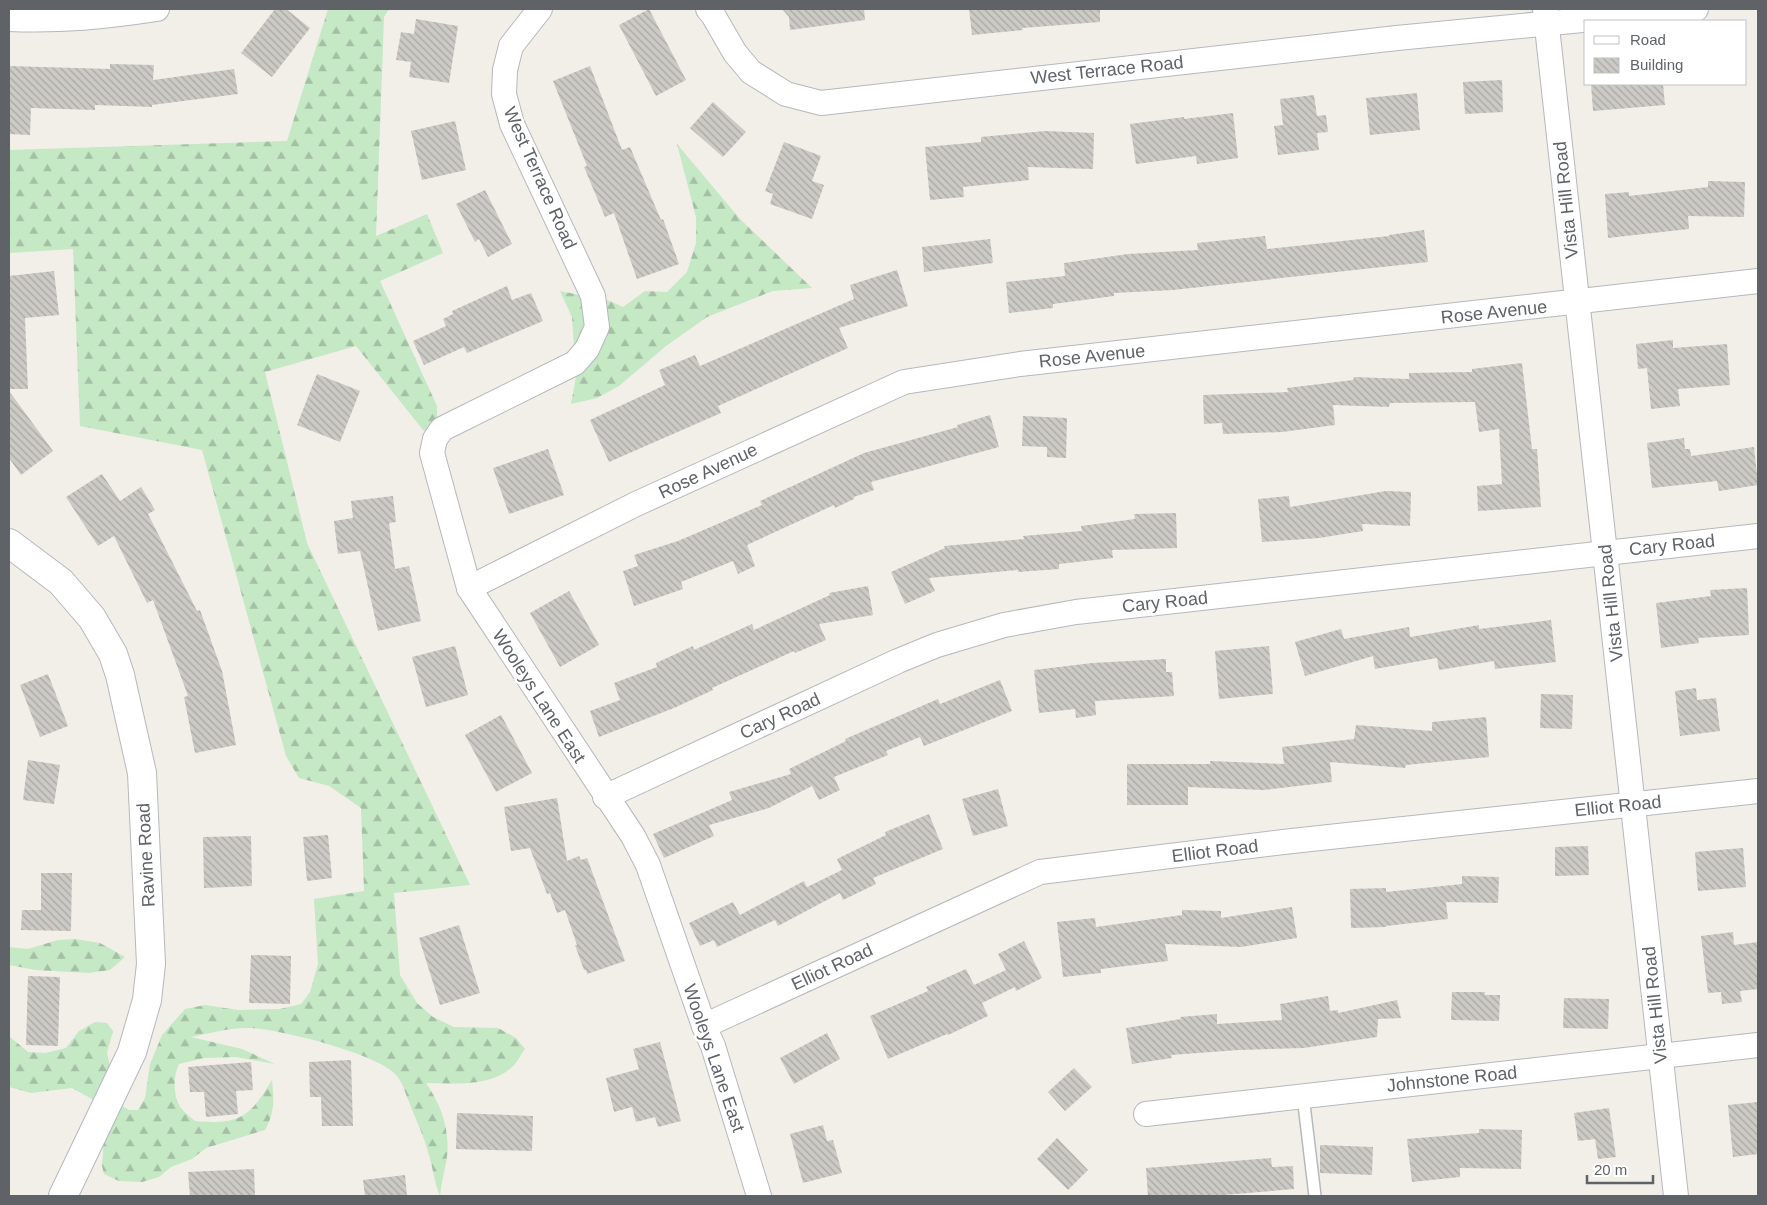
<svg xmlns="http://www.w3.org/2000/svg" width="1767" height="1205" viewBox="0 0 1767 1205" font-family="Helvetica,sans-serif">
<defs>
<pattern id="forest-firs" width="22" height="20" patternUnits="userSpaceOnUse" patternTransform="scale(1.25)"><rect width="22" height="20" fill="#c5e8c5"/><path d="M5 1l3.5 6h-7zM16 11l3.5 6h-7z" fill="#a3c0a4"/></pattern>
<pattern id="building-back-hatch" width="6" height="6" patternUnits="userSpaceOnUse" patternTransform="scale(1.25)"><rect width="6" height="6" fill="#cccac5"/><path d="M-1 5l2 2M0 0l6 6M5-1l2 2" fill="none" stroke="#a9a8a4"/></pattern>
</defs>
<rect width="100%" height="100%" fill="#f1efe8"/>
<g fill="url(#forest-firs)">
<path d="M328,9H389L384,17L376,236L427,214L443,253L380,281L437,406V423L428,431L423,430L356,346L265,372L307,543L470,885L394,893L400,975L417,1003L433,1017L454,1027L498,1028L516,1038L525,1049C521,1054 518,1061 514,1065C492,1088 454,1083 426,1083C441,1105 450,1129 447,1157C445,1170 441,1183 440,1196C434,1182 433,1167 428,1152C424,1135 415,1119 409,1102C405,1093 403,1082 396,1075C379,1054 276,1028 248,1028C229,1028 210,1033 191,1037L242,1049L275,1064L236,1057L204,1058L179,1064C173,1076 173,1095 180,1107C184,1112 190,1117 195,1121C239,1125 250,1117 272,1080C274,1100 275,1112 265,1130L206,1148L192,1159L171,1167L159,1177L142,1182L119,1181L104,1174L102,1166L104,1136L92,1099L72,1088L31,1093L9,1087V1036L28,1052L45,1053L66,1048L79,1031L95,1022L107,1023L113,1031L107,1053L119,1104L129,1110H138L145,1098L150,1064L162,1035L185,1009L205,1005L238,1010L280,1009L301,1004L310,992L318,964L314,899L364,891L361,808L329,786L299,778L286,756L202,450L80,426L73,249L9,253V150L287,141Z"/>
<path d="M677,144L740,219L812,288L773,291L707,317L666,346L619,386L597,398L571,404L576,377L572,317L560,291L610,301L623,307L645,291L667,292L687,272L696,243V217Z"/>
<path d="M75,939L100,943L125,957L110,970L88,973L36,970L9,965V947L28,949L58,940Z"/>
</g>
<g fill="url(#building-back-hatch)">
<path d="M275,9H286L310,28L272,77L241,53Z"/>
<path d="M649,9L686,80L656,96L619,25Z"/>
<path d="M782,9H864L865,20L790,30L789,17Z"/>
<path d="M969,9H1100V22L1022,28L1023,30L972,35Z"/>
<path d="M416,19L458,26L449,83L409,77L411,62L396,60L401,32L414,34Z"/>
<path d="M110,64L154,65L153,80L234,69L238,94L152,105V107L95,105V110L31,108L30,135L9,134V66L110,69Z"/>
<path d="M590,66L622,150L630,147L661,220L663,219L679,264L637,279L614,213L605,217L584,167L587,166L553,81Z"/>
<path d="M1502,80L1503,112L1465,114L1463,82Z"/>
<path d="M1591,84H1663L1665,105L1593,111Z"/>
<path d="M1417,93L1420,130L1370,135L1366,98Z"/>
<path d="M1314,95L1317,116L1326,115L1328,132L1317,133L1319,150L1278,155L1274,126L1283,125L1280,99Z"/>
<path d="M713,102L746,132L723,157L690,128Z"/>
<path d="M1233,113L1238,158L1197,164L1196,156L1136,164L1130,124L1184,117V119Z"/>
<path d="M455,121L466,170L422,180L411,131Z"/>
<path d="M1045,131L1094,133L1093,169L1028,167L1029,180L963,187L964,197L930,200L925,147L981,142V137Z"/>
<path d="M784,142L821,156L812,181L824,185L812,219L770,204L773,194L765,191Z"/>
<path d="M1708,181L1745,182L1744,217L1688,216L1689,229L1608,238L1605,194L1629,192V196L1708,187Z"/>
<path d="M485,190L512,244L488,257L479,239L475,242L456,204Z"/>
<path d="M1424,230L1428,262L1173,290L1114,293V296L1053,304V308L1009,313L1006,282L1065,276L1064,263L1128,254L1198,250L1197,243L1265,236L1267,249L1389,236V235Z"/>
<path d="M990,239L993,263L924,272L922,247Z"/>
<path d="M897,270L908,306L839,328L848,348L718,406L721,413L609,462L590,420L665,385L659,370L695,355L700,366L854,299L850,285Z"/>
<path d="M54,271L59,315L25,318L28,389H9V276Z"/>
<path d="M507,286L512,300L531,293L543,321L467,353L464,347L424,365L413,341L446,326L443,319L453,314L452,311Z"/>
<path d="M1673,340V348L1727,344L1730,385L1678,389L1680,406L1651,409L1647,368L1638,369L1636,344Z"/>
<path d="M1522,363L1532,449H1537L1541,507L1478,511L1477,486L1502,484L1499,429L1479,432L1475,402L1390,403L1389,407L1333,405L1335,425L1282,432L1223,434L1222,423L1204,424L1203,395L1288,392L1287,388L1353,380L1354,377L1409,379V373L1472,372V369Z"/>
<path d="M317,374L360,391L340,442L297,425Z"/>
<path d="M9,391L53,451L21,475L9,458Z"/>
<path d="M990,415L999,447L871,482L874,490L854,497V499L835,508L834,505L747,545L755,566L738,574L733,561L681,582L683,589L634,606L623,571L638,566L634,555L678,541L762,505L760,501L864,453L958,427L957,425Z"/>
<path d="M1023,416L1067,418L1066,458L1047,457V447L1022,446Z"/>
<path d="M1684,438L1685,449H1690L1691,456L1754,447L1758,485L1719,491L1717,481L1652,488L1647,443Z"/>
<path d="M548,449L564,495L509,514L493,468Z"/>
<path d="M102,474L120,501L141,487L155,510L148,514L197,611L200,610L222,671L236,745L195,753L184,697L188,696L153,600L147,603L114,536L98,546L66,497Z"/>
<path d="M1386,491L1411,492L1410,526L1362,524L1363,531L1319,538L1262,542L1258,499L1289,496L1290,507Z"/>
<path d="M393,496L396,522L389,523L395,569L409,566L421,621L378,631L360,551L338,554L334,521L353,518L351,501Z"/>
<path d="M1176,513L1177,548L1112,550L1113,558L1059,564V569L1018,572V570L929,578L935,591L905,604L891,572L945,548L944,546L1024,539L1023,536L1082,531L1081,526L1135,519L1134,514Z"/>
<path d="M868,586L873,615L819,624L826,640L795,653L794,651L712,688L713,690L674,708L599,737L590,711L620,700L614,683L657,667L656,663L693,646L694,650L752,624L754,630L830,595L829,593Z"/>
<path d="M1747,588L1749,635L1698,638L1699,643L1661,648L1656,603L1711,596L1710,590Z"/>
<path d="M569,591L599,645L560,667L530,613Z"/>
<path d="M1551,620L1556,662L1495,669L1494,661L1439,670L1437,658L1375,669L1373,656L1305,676L1295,642L1341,629L1344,639L1409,627L1410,637L1479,625V629Z"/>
<path d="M455,646L468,695L426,707L412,657Z"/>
<path d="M1269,646L1273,694L1219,699L1215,651Z"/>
<path d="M1166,659V672H1172L1174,696L1095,701L1096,715L1076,718L1075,709L1039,713L1034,670L1092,663Z"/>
<path d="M48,674L68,726L40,737L20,685Z"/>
<path d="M1000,680L1012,711L924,746L920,737L886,751L888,755L834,777L840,790L819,800L812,786L769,808L709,825L714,836L664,858L653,834L732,800L729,792L791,774L789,769L846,741L845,739L938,699L940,704Z"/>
<path d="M1696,688L1697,700L1716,698L1720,731L1680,736L1675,691Z"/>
<path d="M1541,694L1573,695L1572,729L1540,728Z"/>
<path d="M501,715L532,773L496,792L465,735Z"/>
<path d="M1486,717L1489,757L1406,765L1405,768L1330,762L1332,782L1264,790L1188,787V805H1127V764H1210V761L1284,764L1282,747L1354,739L1356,725L1432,731V722Z"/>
<path d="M28,760L60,765L54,804L23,800Z"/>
<path d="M998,789L1008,826L973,836L962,799Z"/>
<path d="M557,798L567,861L579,856L581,860L587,858L625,961L587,974L586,970H584L575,945H577L565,910L557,913L550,893L547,894L530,848L511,851L504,807Z"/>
<path d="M929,814L943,849L873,878L876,884L843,900L840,893L778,926L775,920L717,947L714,940L700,946L689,923L733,902L740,915L804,881L807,887L842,870L837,859L886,835L885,832Z"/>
<path d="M328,835L332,878L307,881L303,837Z"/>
<path d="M251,836L252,886L204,888L203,837Z"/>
<path d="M1588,846L1589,875L1555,876V847Z"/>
<path d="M1743,848L1746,887L1698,891L1695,852Z"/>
<path d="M41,873H72L71,931L21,930L22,910H41Z"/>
<path d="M1462,876L1499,877L1498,903L1446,902L1448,919L1386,926V927L1351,928L1350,889L1386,888V892L1462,884Z"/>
<path d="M1292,907L1297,938L1241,947L1165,944L1168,961L1101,969V973L1063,977L1057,922L1095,918L1096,927L1182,915V910L1221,911V918Z"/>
<path d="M459,925L480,993L440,1005L419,938Z"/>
<path d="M1733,932L1734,945L1758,942V989L1740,991L1742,1002L1722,1004L1721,992L1708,993L1701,936Z"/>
<path d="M1024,941L1042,978L1016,991L1015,987L982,1003L988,1016L948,1035L947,1034L888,1059L870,1016L928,991L926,987L966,969L974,985L1006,970L998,954Z"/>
<path d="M251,955L291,956L290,1004L249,1003Z"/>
<path d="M28,976L60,977L58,1046L26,1045Z"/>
<path d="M1452,992H1485V995H1500L1499,1021L1451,1020Z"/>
<path d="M1328,996L1330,1011L1338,1010V1013L1397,1000L1401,1018L1378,1019L1377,1037L1304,1048L1239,1050L1171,1055L1172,1058L1132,1064L1126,1028L1181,1019L1180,1017L1217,1014V1024L1282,1020L1280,1004Z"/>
<path d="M1564,998L1609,999L1608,1029L1563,1028Z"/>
<path d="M827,1033L840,1059L794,1084L780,1058Z"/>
<path d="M660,1042L681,1121L658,1127L655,1117L636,1122L632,1107L614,1112L606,1078L639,1069L633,1049Z"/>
<path d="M351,1060L353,1126H322L321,1097H310L309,1062Z"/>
<path d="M251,1062L253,1090L236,1091L238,1114L206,1117L204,1092H190L188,1067Z"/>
<path d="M1074,1068L1092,1087L1065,1111L1048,1092Z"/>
<path d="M1758,1102V1154L1733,1157L1728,1105Z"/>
<path d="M1609,1108L1616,1157L1598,1159L1595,1139L1578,1141L1574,1113Z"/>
<path d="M457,1113L533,1116L532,1151L456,1149Z"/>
<path d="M823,1125L827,1141L833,1140L842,1173L803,1183L790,1134Z"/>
<path d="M1479,1129L1522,1130L1521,1169L1460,1168V1177L1412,1182L1407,1139L1479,1133Z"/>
<path d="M1057,1138L1088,1170L1068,1190L1037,1159Z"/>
<path d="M1320,1145L1373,1147L1372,1175L1320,1173Z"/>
<path d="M1271,1158L1272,1167L1293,1166L1294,1189L1212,1196H1148L1146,1168Z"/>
<path d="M254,1169L255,1196H190L188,1172Z"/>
<path d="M405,1175L407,1196H365L363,1180Z"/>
</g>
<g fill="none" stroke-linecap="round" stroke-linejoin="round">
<defs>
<path id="service" d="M1303,1096L1315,1196"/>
<g id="minor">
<path d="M540,9L511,46L505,70L504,94L512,124L593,296L597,327L587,349L575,363L442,429L435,439L432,453L469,588L633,836L648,865L704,1026L713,1046L759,1196"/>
<path d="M708,9L713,15L735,53L751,72L786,94L821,103L1397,38L1696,9"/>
<path d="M1545,9L1676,1196"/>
<path d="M9,19C62,21 104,17 157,9"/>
<path d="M469,588L636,504L904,382L1020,364L1758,281"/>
<path d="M605,797L898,661L937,645L1004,625L1076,612L1758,536"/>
<path d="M704,1026L1040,872L1292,841L1758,791"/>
<path d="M1146,1114L1758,1045"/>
</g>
<path id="tertiary" d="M9,543L61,582L92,618L113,654L120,675L142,773L151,964L147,1000L132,1052L63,1196"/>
</defs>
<use href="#service" stroke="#b5b8bc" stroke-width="14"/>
<use href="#minor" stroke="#b5b8bc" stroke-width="26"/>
<use href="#tertiary" stroke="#b5b8bc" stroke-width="30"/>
<use href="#service" stroke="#fff" stroke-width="11"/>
<use href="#minor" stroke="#fff" stroke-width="24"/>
<use href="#tertiary" stroke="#fff" stroke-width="28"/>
</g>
<g text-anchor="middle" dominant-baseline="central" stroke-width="5" stroke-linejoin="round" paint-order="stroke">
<g font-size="18" fill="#5f6368" stroke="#fff">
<text transform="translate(1107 70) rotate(-6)">West Terrace Road</text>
<text transform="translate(540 178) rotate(66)">West Terrace Road</text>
<text transform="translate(1566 200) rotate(-96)">Vista Hill Road</text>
<text transform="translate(1494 312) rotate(-6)">Rose Avenue</text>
<text transform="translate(1092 356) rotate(-6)">Rose Avenue</text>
<text transform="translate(708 471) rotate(-25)">Rose Avenue</text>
<text transform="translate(1672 545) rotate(-6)">Cary Road</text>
<text transform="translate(1165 602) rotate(-6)">Cary Road</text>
<text transform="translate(1611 603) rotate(-96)">Vista Hill Road</text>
<text transform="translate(539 696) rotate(57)">Wooleys Lane East</text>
<text transform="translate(780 716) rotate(-25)">Cary Road</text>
<text transform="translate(1618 806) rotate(-6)">Elliot Road</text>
<text transform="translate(1215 851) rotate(-7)">Elliot Road</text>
<text transform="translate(146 855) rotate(-93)">Ravine Road</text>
<text transform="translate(832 967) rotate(-25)">Elliot Road</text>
<text transform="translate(1655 1005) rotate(-96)">Vista Hill Road</text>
<text transform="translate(714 1058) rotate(71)">Wooleys Lane East</text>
<text transform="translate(1452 1079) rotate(-6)">Johnstone Road</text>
</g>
</g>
<rect width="1767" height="1205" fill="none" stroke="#5f6368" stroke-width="20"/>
<rect x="1584" y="20" width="162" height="65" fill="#ffffff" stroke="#bfc1c3"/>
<rect x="1594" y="36" width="25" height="8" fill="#ffffff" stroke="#bfc1c3"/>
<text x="1630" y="45" font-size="15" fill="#5f6368">Road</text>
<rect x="1594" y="58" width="25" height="15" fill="url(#building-back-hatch)" stroke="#bfc1c3"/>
<text x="1630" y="70" font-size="15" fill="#5f6368">Building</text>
<path d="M1587 1175v8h66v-8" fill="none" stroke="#5f6368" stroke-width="2.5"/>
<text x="1594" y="1175" font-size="15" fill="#5f6368" stroke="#ffffff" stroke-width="4" paint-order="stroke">20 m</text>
</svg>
